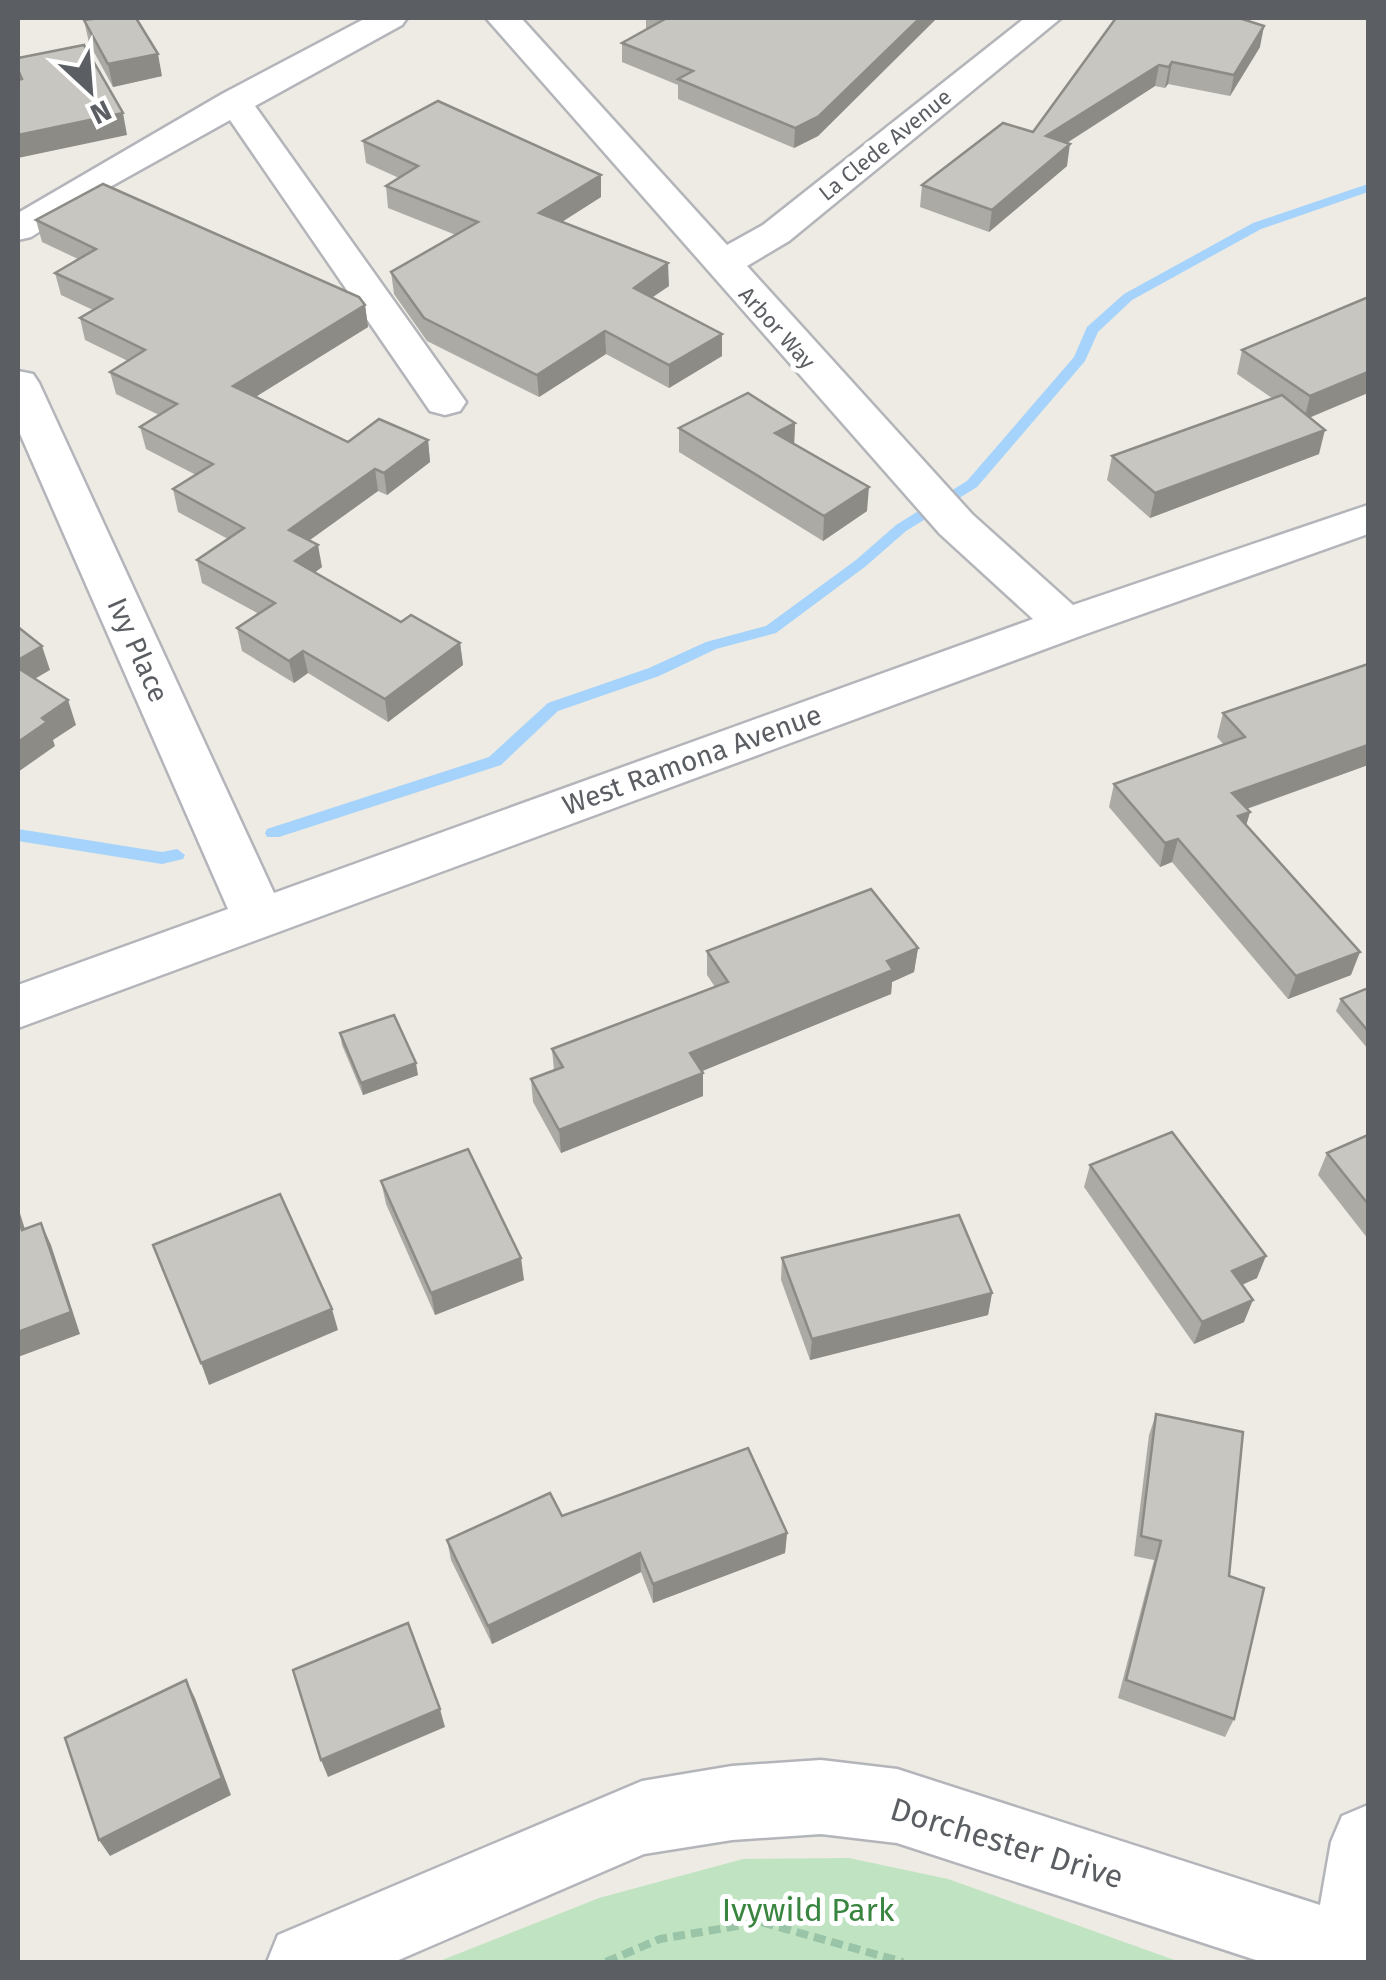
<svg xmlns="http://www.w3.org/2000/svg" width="1386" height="1980" viewBox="0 0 1386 1980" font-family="'Fira Sans',sans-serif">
<rect width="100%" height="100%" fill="#edebe3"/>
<path fill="#c0e4c2" d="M849,1858L948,1879L1180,1962H437L599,1898L743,1859Z"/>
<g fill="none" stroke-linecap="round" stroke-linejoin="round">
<g fill="#a5d3fb" fill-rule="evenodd">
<path d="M1368,184V192L1261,229L1132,300L1098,332L1085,361L977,487L906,531L866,566L776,633L716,649L659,676L558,711L501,765L279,837H267L265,833L267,829L489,757L548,703L649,668L706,642L766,626L856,560L896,525L967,481L1074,357L1087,327L1124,294L1253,223Z"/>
<path d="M18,829L162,852L177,849L185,855L183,859L162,864L18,841Z"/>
</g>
<defs>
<g id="minor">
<path d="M366,18H407L402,25L255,106L466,402L460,411L445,415L430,411L230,120L108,188L31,237L18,240V213L222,94Z"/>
<path d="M486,18H521L727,245L763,225L1025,18H1061L789,241L747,266L972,514L1073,605L1368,505V534L1083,635L18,1028V985L228,909L18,429V371L33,374L39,383L274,893L1033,619L940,534Z"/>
<path d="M821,1760L897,1769L1320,1905L1331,1842L1342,1816L1368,1805V1962H1262L897,1843L821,1834L732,1840L644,1854L394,1962H267L278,1935L642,1781L732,1766Z"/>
</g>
</defs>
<use href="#minor" stroke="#b3b5ba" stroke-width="5"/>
<path stroke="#9ac4a7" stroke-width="8" stroke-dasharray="12 6" stroke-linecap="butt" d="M606,1962L660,1939L761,1922L903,1962"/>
<use href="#minor" fill="#fff" fill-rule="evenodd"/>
</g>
<g fill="#acaaa5">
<path d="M646,18H937L818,136L794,148L678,99V85L622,62V43L646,29Z"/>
<path d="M1116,18L1260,47L1230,96L1168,84L1165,88L1155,86L1067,143V166L989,232L920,207L922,185L1033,132Z"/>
<path d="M84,20L162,76L113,87L89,43Z"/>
<path d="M363,141L601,175V197L562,222L669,286L652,297L722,356L669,388L606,354L539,397L427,341L394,294L391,272L456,235L388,208L386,186L399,178L366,163Z"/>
<path d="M36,220L365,305L368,327L256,396L348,442L428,440L430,462L387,495L378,491L310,540L322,567L314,573L401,622L460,643L463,665L388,722L308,673L294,683L242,651L237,628L259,614L202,583L197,560L228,539L178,512L173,489L196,475L146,449L140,427L159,415L116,394L110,372L128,361L85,340L80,318L93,310L61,295L55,273L78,259L42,242Z"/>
<path d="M1366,298L1310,418L1319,454L1150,518L1107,480L1112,456L1272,398L1237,374L1242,350Z"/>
<path d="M795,423L794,444L867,511L823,541L679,452V428Z"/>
<path d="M1368,664V765L1247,809L1250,812L1246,825L1351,975L1288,999L1172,862L1160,867L1109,807L1114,784L1224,745L1217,737L1223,713Z"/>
<path d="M918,948L914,972L892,982L891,994L702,1071L703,1096L561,1153L533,1102L531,1079L554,1070L552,1049L715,987L707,975V951Z"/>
<path d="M1368,988V1049L1336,1011L1341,999Z"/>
<path d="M340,1033L418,1075L363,1095L342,1045Z"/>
<path d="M1368,1135V1239L1318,1175L1327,1153Z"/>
<path d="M1090,1165L1257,1278L1242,1285L1244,1322L1194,1344L1084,1187Z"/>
<path d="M381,1181L524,1280L435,1315L386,1204Z"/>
<path d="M782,1258L992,1293L988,1315L810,1360L781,1280Z"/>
<path d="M1156,1414L1229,1576L1234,1719L1225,1737L1118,1698L1154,1560L1134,1556L1149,1435Z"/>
<path d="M562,1516L787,1533L785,1553L653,1603L641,1572L492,1644L451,1560L447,1540Z"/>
</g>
<g fill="#8c8b86">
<path d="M920,18H937L818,136L794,148L795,128Z"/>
<path d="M1264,26L1260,47L1230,96L1234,75Z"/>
<path d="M158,54L162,76L113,87L108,64Z"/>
<path d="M1172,62L1168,84L1165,88L1169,67Z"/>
<path d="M1159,65L1155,86L1043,158L1046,136Z"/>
<path d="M123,113L127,135L18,158V135Z"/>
<path d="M1070,144L1067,166L989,232L992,210Z"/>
<path d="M601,175V197L541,235L539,213Z"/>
<path d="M668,263L669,286L634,310V288Z"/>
<path d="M365,305L368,327L238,408L233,386Z"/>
<path d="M605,331L606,354L539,397L537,375Z"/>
<path d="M722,334V356L669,388V365Z"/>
<path d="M1368,372V393L1304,420L1310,396Z"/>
<path d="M795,423L794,447L775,433Z"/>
<path d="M1325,430L1319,454L1150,518L1155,493Z"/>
<path d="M428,440L430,462L387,495L384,473Z"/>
<path d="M375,469L378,491L293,552L289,530Z"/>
<path d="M869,487L867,511L823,541L824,516Z"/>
<path d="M318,545L322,567L299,584L295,561Z"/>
<path d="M460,643L463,665L388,722L385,699Z"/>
<path d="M42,646L50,670L19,688L18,683V660Z"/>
<path d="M303,651L308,673L294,683L289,661Z"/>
<path d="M68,700L76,725L53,740L55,746L18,772V742L42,718Z"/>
<path d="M1368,745V765L1226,816L1232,793Z"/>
<path d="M1250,812L1243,836L1238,816Z"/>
<path d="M1178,839L1172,862L1160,867L1165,843Z"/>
<path d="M918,948L914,972L892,982L891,994L690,1076V1053Z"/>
<path d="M1360,952L1351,975L1288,999L1296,976Z"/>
<path d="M416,1063L418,1075L363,1095L361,1083Z"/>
<path d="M703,1073V1096L561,1153L559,1130Z"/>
<path d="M18,1207L32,1252L22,1230L18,1217Z"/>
<path d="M41,1223L51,1245L80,1334L18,1357V1332Z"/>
<path d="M1266,1256L1257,1278L1223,1293L1232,1271Z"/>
<path d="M521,1258L524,1280L435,1315L431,1293Z"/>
<path d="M992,1293L988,1315L810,1360L812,1339Z"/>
<path d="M1253,1300L1244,1322L1194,1344L1202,1322Z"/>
<path d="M332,1309L338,1330L209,1385L201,1363Z"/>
<path d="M787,1533L785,1553L653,1603V1584Z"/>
<path d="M640,1553L641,1572L492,1644L488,1626Z"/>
<path d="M186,1680L195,1698L231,1795L110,1856L99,1840Z"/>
<path d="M440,1709L445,1727L328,1777L321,1760Z"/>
</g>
<g fill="#c8c6c0" stroke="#8c8b86" stroke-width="2.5">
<path d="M100,18H136L158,54L108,64L84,20Z"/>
<path d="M661,18H920L819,116L795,128L678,79L693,71L622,43L665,19Z"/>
<path d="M1116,18H1239L1264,26L1234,75L1172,62L1169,67L1159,65L1046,136L1070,144L992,210L922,185L1003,123L1033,132Z"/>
<path d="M84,45L123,113L18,135V80L22,79L18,70V58Z"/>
<path d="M438,101L601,175L539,213L668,263L634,288L722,334L669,365L605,331L537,375L424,318L391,272L478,222L386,186L418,166L363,141Z"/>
<path d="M103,184L359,297L365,305L233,386L348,442L379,419L428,440L384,473L375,469L289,530L318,545L295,561L401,622L411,615L460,643L385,699L303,651L289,661L237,628L275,603L197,560L244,528L173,489L213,464L140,427L177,404L110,372L145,350L80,318L112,299L55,273L96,249L36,220Z"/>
<path d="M1366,298L1368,300V372L1310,396L1242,350Z"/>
<path d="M748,393L795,423L775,433L869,487L824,516L679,428Z"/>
<path d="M1282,395L1325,430L1155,493L1112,456Z"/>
<path d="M18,627L42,646L18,660Z"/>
<path d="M1368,664V745L1232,793L1250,812L1238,816L1360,952L1296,976L1178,839L1165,843L1114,784L1245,737L1223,713Z"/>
<path d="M18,668L68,700L42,718L47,722L18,742Z"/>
<path d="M871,889L918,948L887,961L893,970L690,1053L703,1073L559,1130L531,1079L563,1067L552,1049L728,982L707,951Z"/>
<path d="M1368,988V1031L1341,999Z"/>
<path d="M394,1015L416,1063L361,1083L340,1033Z"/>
<path d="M1172,1132L1266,1256L1232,1271L1253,1300L1202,1322L1090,1165Z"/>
<path d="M1368,1135V1204L1327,1153Z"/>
<path d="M468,1149L521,1258L431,1293L381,1181Z"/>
<path d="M280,1194L332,1309L201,1363L153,1245Z"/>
<path d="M959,1215L992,1293L812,1339L782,1258Z"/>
<path d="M18,1217L22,1230L41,1223L71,1312L18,1332Z"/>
<path d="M1156,1414L1243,1432L1229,1576L1264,1588L1234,1719L1126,1680L1161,1541L1141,1536Z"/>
<path d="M748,1448L787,1533L653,1584L640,1553L488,1626L447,1540L550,1493L562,1516Z"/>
<path d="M408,1623L440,1709L321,1760L293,1670Z"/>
<path d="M186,1680L222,1778L99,1840L65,1738Z"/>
</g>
<g text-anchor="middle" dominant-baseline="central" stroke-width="10" stroke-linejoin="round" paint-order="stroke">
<g font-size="22" fill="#5b5e63" stroke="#fff">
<text transform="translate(885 145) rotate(-39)">La Clede Avenue</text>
<text transform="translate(777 328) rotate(48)">Arbor Way</text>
</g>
<g font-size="28" fill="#5b5e63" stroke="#fff">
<text transform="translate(138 650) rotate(66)">Ivy Place</text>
<text transform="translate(692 760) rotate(-20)">West Ramona Avenue</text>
</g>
<g font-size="32" fill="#5b5e63" stroke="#fff">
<text transform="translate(1007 1843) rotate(17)">Dorchester Drive</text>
</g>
<g font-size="32" fill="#39843f" stroke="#fff">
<text x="808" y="1910">Ivywild Park</text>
</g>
</g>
<rect width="1386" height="1980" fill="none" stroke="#5b5e63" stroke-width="40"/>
<g transform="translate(90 90) rotate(154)" stroke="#ffffff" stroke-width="8" paint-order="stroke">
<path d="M0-8L18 38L0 25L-18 38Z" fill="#5b5e63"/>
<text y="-15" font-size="28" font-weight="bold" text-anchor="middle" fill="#5b5e63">N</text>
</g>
</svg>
